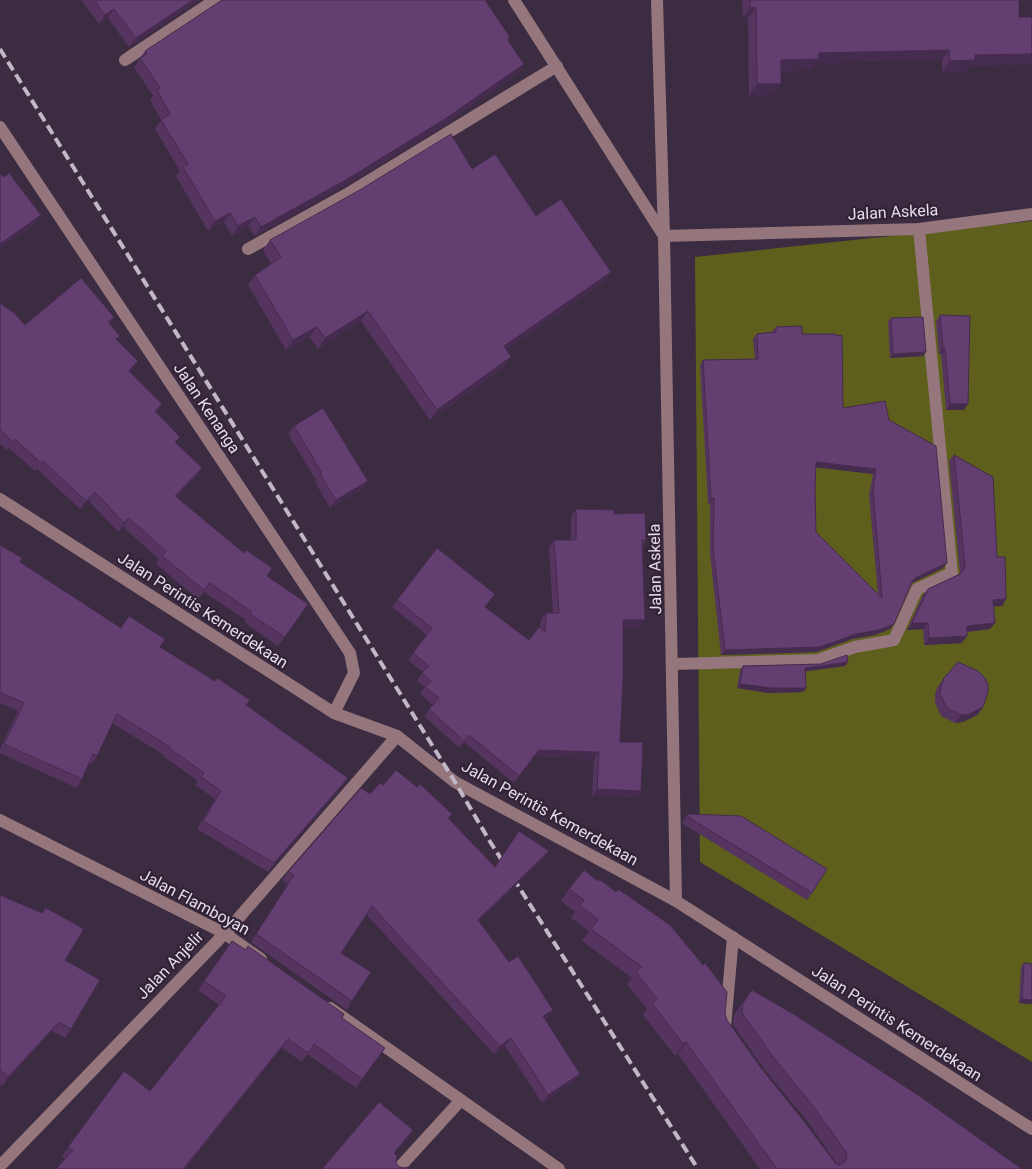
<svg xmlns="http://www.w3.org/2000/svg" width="1032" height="1169" viewBox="0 0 1032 1169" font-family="Roboto,sans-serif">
<rect width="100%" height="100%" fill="#3b2c41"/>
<path fill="#5e5f1c" d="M1032,221V1062L700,862L695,257Z"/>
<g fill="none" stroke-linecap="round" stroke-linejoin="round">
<g stroke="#96767d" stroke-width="12">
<path d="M514,0L664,236L676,901"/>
<path d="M657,0L664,236L919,229L1032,214"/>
<path d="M125,60L215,0"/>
<path d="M0,127L350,653L354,673L334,713"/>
<path d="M248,249L347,194L557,66"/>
<path d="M0,499L334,713L397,736L455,782L676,901L1032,1129"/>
<path d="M673,664L818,660L855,647L894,640L917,589L952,573L919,229"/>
<path d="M0,820L224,933L261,959"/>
<path d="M330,1008L559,1169"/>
<path d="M729,1033L725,1027L733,937"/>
<path d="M0,1166L229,929L397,736"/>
<path d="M398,1169L461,1100"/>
</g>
<path stroke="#c2b7c6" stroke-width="4" stroke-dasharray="10 5" stroke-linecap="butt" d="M0,49L455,782L489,840L698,1169"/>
</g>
<g fill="#553560" fill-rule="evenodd">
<path d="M81,0H200L129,47L108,18L99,24Z"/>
<path d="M742,0H1019V17H1032V64L971,66L968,71L942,72V60L816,63L811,70L781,71L774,95H749L748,18H743Z"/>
<path d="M510,37L508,40L524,64L518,73L439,129L343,187L255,236L248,226L232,236L224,222L208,231L176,176L180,171L155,129L161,120L150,100L153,96L134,67L145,51Z"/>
<path d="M472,169L611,272L604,282L506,350L504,368L430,420L361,321L318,349L310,337L286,350L248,285L255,275L271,264L263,250L270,240Z"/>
<path d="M0,303L25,325L114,317L109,324L132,370L130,372L162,404L156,412L176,443L202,468L196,477L177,497L267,576L308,604L278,646L244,622L246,620L204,592L198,599L156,564L159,559L123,527L118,532L88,500L80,509L37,469L35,471L9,448L7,450L0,444Z"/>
<path d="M940,315L964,410H946L941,354H939L936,321Z"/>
<path d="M891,318L923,356L890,358L888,322Z"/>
<path d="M776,327L802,334L843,408L889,420L943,568L914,582L912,583L890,629L875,635L852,639L816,652L721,655L710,554V503L708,504L700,365L703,360L755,359L753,339L757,334L772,332ZM816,467L873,474L869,495L878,594L816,532L815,490Z"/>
<path d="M294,426L368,481L362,489L330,508L315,482L316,480L288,434Z"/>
<path d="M954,455L997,557L1006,599L1002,606H994L990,629L967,632L962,643L924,645L923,629L907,630L923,595L928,589L960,574V573L949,461Z"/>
<path d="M576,509L614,514L646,540L642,545L640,628H623L620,742L641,791L636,798L592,796L594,759L534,757L514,783L464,742L459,748L424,716L433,705L420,694L425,687L417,681L423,672L408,660L427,635L392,607L397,600L485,607L529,640L540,628L541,620L546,613H553L549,547L554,540H571V517Z"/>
<path d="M0,545L20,562L121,628L160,647L246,705L348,778L342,786L268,872L197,829L215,799L195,785L198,781L163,756L164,755L112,723L97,756L92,764L89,763L82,779L77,788L0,753V749L18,711L0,703Z"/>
<path d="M848,662L845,666L805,671L806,688L803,692L768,693L737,688L740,670L743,666L821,664Z"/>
<path d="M944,678L983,707L977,715L963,722L955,723L941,716L935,702V694L938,686Z"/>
<path d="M383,785L452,814L449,819L495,867L543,859L479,921L509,962L553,1010L548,1018L545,1019L574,1082L542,1103L505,1046L494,1054L366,914L341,953L352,1001L347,1010L251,942L288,883L282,880L288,872L370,794Z"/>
<path d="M688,814L812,893L807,900L683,824V821Z"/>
<path d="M569,889L725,1014L727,1020L761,1068L836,1164L838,1165L808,1122L765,1070L733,1025L734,1015L752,990L1022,1169H760L678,1054L675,1056L643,1015L647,1009L627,984L632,978L582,941L589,931L571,918L575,912L561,901Z"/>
<path d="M0,895L42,913L46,908L65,960L71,1029L65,1038L52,1031L2,1086L0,1084Z"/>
<path d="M232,941L385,1048L356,1088L307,1054L302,1062L282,1048L185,1169L65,1159L62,1156L124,1071L150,1091L219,1005L198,990Z"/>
<path d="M1024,963L1032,1004L1019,1003L1021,967Z"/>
</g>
<g fill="#452b4e">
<path d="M193,0H200L129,47L136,38Z"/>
<path d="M756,7L748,18H743L750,8Z"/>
<path d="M114,9L108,18L99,24L105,15Z"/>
<path d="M949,50L942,60L816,63L811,70L774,71L781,60L819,53Z"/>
<path d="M1032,54V64L971,66L968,71L942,72L950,61L975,55Z"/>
<path d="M524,64L518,73L439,129L343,187L255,236L261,227Z"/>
<path d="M757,84H781L774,95H749Z"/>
<path d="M230,213L224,222L208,231L215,221Z"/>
<path d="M41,215L35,224L0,249V244Z"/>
<path d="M255,217L248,226L232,236L238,226Z"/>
<path d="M611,272L604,282L496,357L504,346Z"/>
<path d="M368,311L361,321L318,349L325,338Z"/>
<path d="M317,327L310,337L286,350L293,340Z"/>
<path d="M943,348H945L941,354H939Z"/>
<path d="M926,352L923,356L890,358L893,354Z"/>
<path d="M511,357L504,368L430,420L437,410Z"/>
<path d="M138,361L132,370L123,380L129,371Z"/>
<path d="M950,404H968L964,410H946Z"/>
<path d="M816,462L876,469L873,474L813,467Z"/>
<path d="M202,468L196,477L169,504L175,496Z"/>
<path d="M368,481L362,489L330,508L336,500Z"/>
<path d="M95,492L88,500L80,509L86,501Z"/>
<path d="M714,498L710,503L708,504L711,499Z"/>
<path d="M129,518L123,527L118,532L124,523Z"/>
<path d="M947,563L943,568L914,582L910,585L917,577Z"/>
<path d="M1006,599L1002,606L988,607L993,600Z"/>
<path d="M623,620H645L640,628H618Z"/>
<path d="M912,623H928L923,629L907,630Z"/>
<path d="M995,623L990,629L963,632L967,626Z"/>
<path d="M894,624L890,629L875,635L852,639L816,652L721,655L725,650L856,634Z"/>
<path d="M967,636L962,643L924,645L929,638Z"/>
<path d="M848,662L845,666L802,672L805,668Z"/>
<path d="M740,684L806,688L803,692L768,693L737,688Z"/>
<path d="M983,707L977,715L963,722L955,723L961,715Z"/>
<path d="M539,750L599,752L594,759L534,757L514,783Z"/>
<path d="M348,778L342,786L268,872L274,863Z"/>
<path d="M597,789L641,791L636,798L592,796Z"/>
<path d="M549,851L543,859L472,928L478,920Z"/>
<path d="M1022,999L1032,1000V1004L1019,1003Z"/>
<path d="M553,1010L548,1018L538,1025L543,1016Z"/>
<path d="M59,1022L52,1031L2,1086L8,1077Z"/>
<path d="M511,1038L505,1046L494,1054L500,1046Z"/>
<path d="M288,1039L282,1048L185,1169H184Z"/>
<path d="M686,1042L678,1054L675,1056L683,1044Z"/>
<path d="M580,1074L574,1082L542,1103L548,1095Z"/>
<path d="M413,1130L407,1139L388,1161L394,1153Z"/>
</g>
<g fill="#633e70" stroke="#452b4e" fill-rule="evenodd">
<path d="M94,0H193L136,38L114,9L105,15Z"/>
<path d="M222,0H485L510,37L507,39L524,64L445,119L349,178L261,227L255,217L238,226L230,213L215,221L183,167L188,164L161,120L170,114L157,90L160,88L140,58L147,54L145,51Z"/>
<path d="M750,0H1019V17H1032V54L975,55V60L950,61L949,50L819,53V59L781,60V84H757L756,7L750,8Z"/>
<path d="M451,134L472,169L495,154L536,216L561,199L611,272L504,346L511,357L437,410L368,311L325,338L317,327L293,340L255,275L281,257L270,240L358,191Z"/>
<path d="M9,173L41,215L0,244V174L4,177Z"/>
<path d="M81,278L114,317L108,322L120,336L116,339L138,361L129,371L162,404L155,411L180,437L175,442L202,468L175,496L244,553L246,550L272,568L267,576L308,604L285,637L250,614L252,612L210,583L204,590L162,556L166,551L129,518L124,523L95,492L86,501L43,461L41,463L15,439L13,442L0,430V303L14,313L25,325Z"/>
<path d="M940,315L970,316L968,404H950L945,348H943Z"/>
<path d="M923,317L926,352L893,354L891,318Z"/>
<path d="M802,326V334H836V336L842,335L843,408L885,401L889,420L936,446L947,563L917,577L913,580L894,624L879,630L856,634L820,647L725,650L713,549L714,498L711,499L703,360L758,359L757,334L776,332V327ZM816,462L876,469L873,490L882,598L816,532L815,490Z"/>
<path d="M323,408L368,481L336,500L320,474L322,473L294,426Z"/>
<path d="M954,455L993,477L997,557H1005L1006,599L993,600L995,623L967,626V636L929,638L928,623H912L928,589L960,574L963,571L965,566Z"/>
<path d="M576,509L614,510V514L645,513L646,540H642L645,620H623V680L620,742H643L641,791L597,789L599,752L539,750L519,776L469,735L464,741L429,709L439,698L425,687L431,681L422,673L429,666L413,653L432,628L397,600L437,548L495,594L485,607L529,640L539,627L545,632L546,613H559L554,540H576Z"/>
<path d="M0,545L22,558L20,562L121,628L129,616L165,639L160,647L215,681L217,678L250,700L246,705L348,778L274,863L203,821L221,791L201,777L204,773L169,748L170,747L117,714L97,756L93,754L82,779L4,744L24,703L0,692Z"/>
<path d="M847,655L848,662L805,668L806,688H771L740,684L743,666L821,664Z"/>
<path d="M958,662L978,671L984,677L988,684V692L983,707L969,714L961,715L947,708L940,694L941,686L944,678Z"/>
<path d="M396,770L417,787L420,784L452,814L448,818L495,867L519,831L549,851L478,920L509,962L518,956L553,1010L543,1016L580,1074L548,1095L511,1038L500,1046L372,906L341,953L371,972L352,1001L256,934L294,875L288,872L361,788L370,794L380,783L383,785Z"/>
<path d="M688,814L741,816L827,869L812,893L688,817Z"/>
<path d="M584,870L598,881L599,879L616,892L618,889L670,925L703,965L705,963L727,992L725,1014L727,1020L761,1068L803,1120L836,1164L840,1165L844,1163L847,1157L846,1152L816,1110L774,1058L742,1013L743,1003L752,990L795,1015L918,1095L1022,1169H777L686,1042L683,1044L652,1003L657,999L636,972L642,967L591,929L598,919L580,906L584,900L569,889Z"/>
<path d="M0,895L42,913L46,908L84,929L65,960L100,980L71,1029L59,1022L8,1077L0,1069Z"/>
<path d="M232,941L246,950L248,946L344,1014L342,1018L385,1048L362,1079L314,1044L308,1053L288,1039L184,1168L185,1169H56L73,1150L68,1147L124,1071L150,1091L226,996L204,981Z"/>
<path d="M1024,963L1032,964V1000L1022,999Z"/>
<path d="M379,1102L413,1130L394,1153L397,1156L396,1162L398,1166L403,1168L408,1167L410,1169H322Z"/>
</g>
<g text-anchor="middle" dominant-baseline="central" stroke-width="4.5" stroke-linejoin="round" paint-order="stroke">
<g font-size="16" fill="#e6dcea" stroke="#312237">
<text transform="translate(893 212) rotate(-3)">Jalan Askela</text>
<text transform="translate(207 408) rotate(56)">Jalan Kenanga</text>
<text transform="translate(655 569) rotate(-91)">Jalan Askela</text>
<text transform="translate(203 610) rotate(33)">Jalan Perintis Kemerdekaan</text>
<text transform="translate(550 813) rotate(29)">Jalan Perintis Kemerdekaan</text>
<text transform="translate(195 902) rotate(28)">Jalan Flamboyan</text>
<text transform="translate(170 965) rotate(-46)">Jalan Anjelir</text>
<text transform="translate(897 1023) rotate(33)">Jalan Perintis Kemerdekaan</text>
</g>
</g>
</svg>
